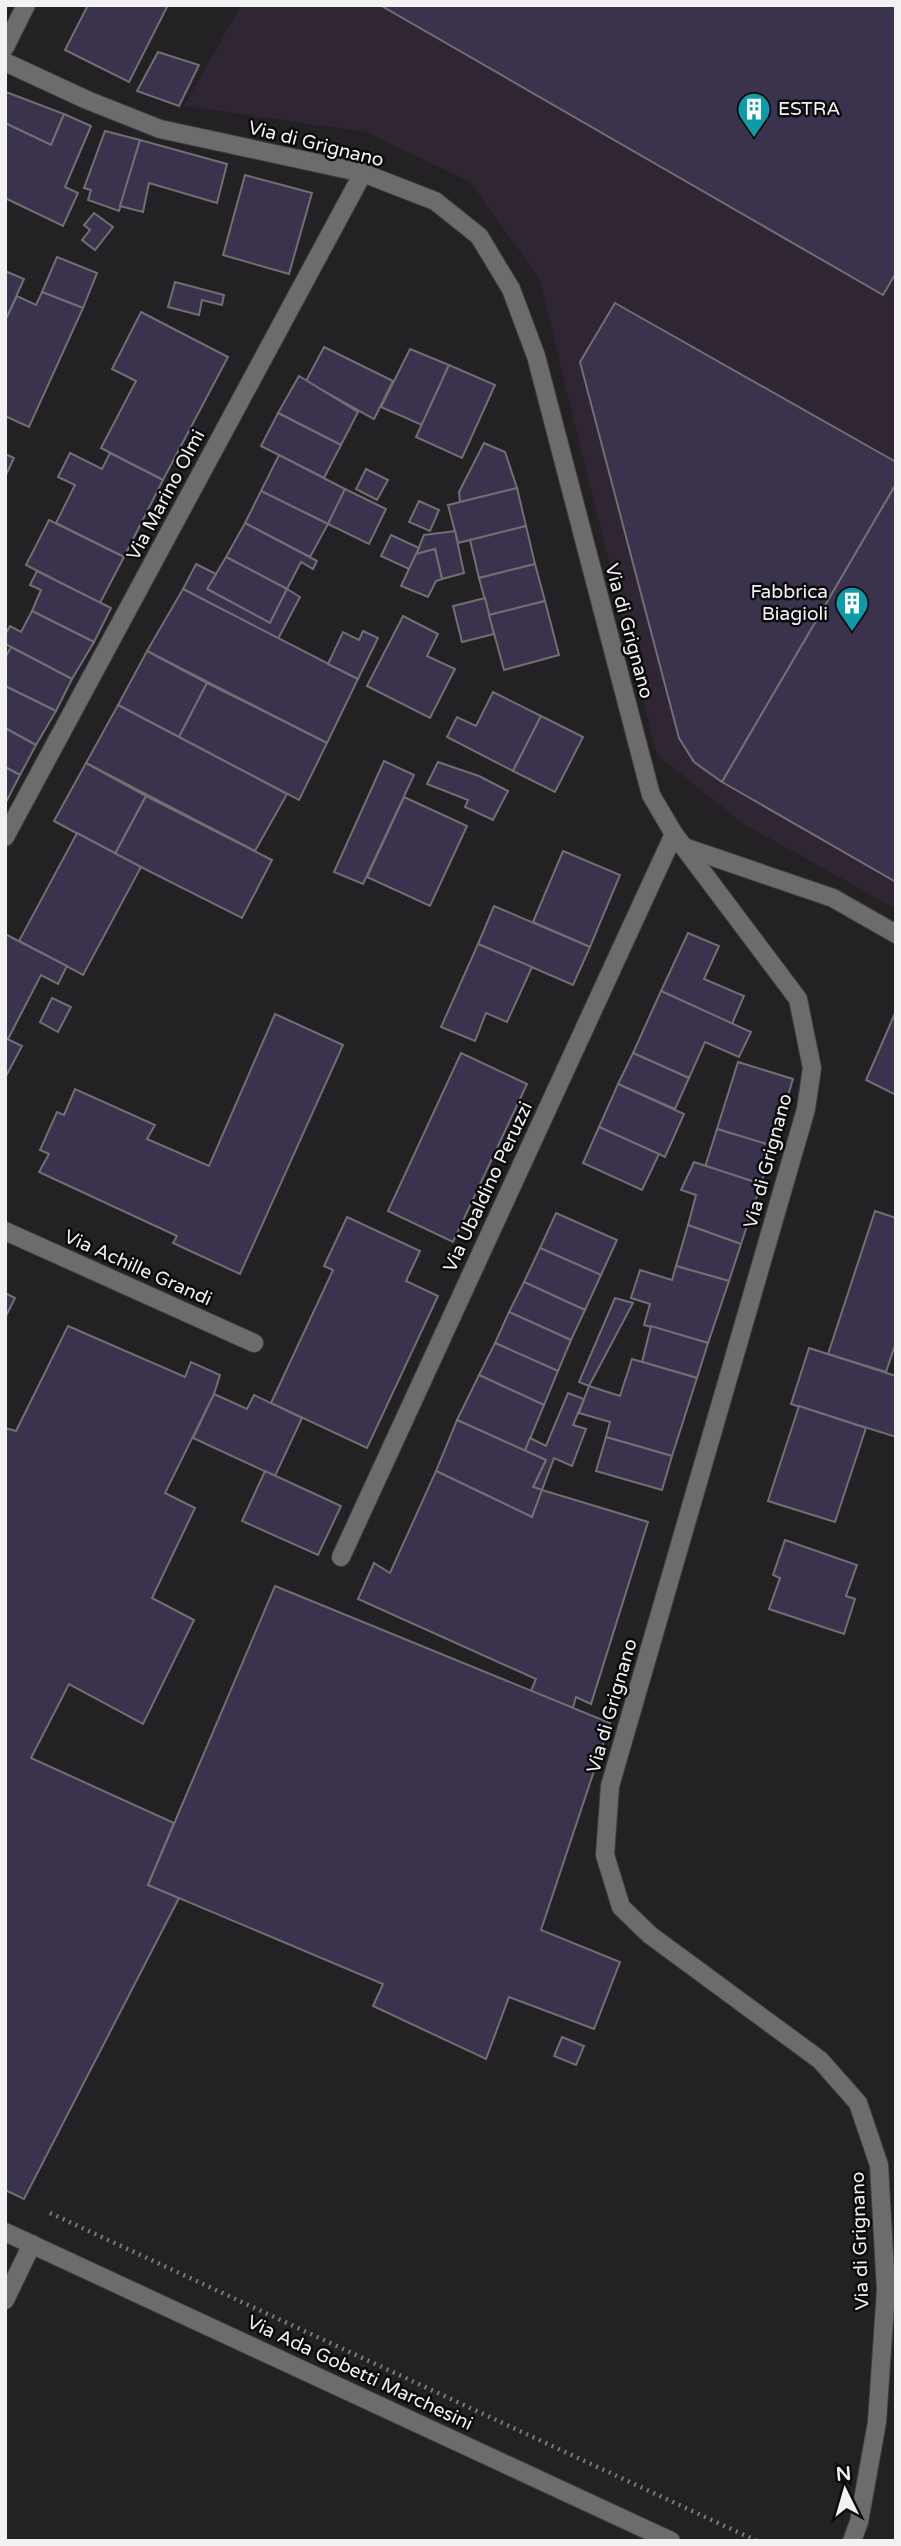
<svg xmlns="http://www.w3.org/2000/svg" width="901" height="2546" viewBox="0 0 901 2546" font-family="'Varela Round',sans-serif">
<rect width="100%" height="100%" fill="#232124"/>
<path fill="#2f2533" d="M241,5H896V909L742,823L657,755L539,278L470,182L366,132L184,106Z"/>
<g fill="#3b334e" stroke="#706f72" stroke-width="2">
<path d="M88,5H168L129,82L65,50Z"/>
<path d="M380,5H896V273L883,295Z"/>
<path d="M158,52L199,65L179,106L137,91Z"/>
<path d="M6,92L64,114L51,145L5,123Z"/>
<path d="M64,114L91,126L65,187L78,193L63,226L5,198V123L51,145Z"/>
<path d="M105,131L140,140L119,211L88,200L91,190L84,188Z"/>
<path d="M140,140L227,164L217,203L149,183L143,212L120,206Z"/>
<path d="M245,175L312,193L289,274L223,255Z"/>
<path d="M94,213L113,227L95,250L82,240L90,230L84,225Z"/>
<path d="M57,257L97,273L83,308L42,292Z"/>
<path d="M5,271L24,279L7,317L5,316Z"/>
<path d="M175,282L224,295L222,305L202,300L199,315L168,307Z"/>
<path d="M42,292L83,308L29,427L5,416V316L7,317L17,296L36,305Z"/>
<path d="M615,303L896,462V484L722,782L694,762L679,738L580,362Z"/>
<path d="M141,312L228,357L163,480L101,448L136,381L112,369Z"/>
<path d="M324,347L393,381L374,419L306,381Z"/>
<path d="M410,349L449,365L422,425L381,407Z"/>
<path d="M449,365L495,385L462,458L416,437Z"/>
<path d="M299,376L358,412L341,445L278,413Z"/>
<path d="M278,413L341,445L324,478L261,446Z"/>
<path d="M484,443L505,452L517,488L460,502L459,492Z"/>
<path d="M70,453L102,469L110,453L163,480L124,557L56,523L75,485L58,477Z"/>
<path d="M5,454L14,458L5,477Z"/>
<path d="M279,455L345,489L328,524L261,491Z"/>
<path d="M366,469L388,480L377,500L356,489Z"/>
<path d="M896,484V882L722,782Z"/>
<path d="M517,488L526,526L458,543L448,505Z"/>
<path d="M345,489L386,509L369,544L328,524Z"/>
<path d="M261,491L328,524L310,557L245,523Z"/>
<path d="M419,501L439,510L430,531L409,522Z"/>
<path d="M49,520L124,557L100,603L26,565Z"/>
<path d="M245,523L317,561L313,569L301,562L287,589L226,557Z"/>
<path d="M526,526L535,564L479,578L470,540Z"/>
<path d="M455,531L464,573L442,579L435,549L416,554L424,535Z"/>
<path d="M391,535L419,548L409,569L381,556Z"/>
<path d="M435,549L442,579L436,581L428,597L401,586L416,554Z"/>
<path d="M226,557L287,589L270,623L207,589Z"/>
<path d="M196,564L216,574L207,589L270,623L287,589L300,597L278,639L183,589Z"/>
<path d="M535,564L545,601L489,615L479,578Z"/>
<path d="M37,571L111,608L94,642L32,611L41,590L30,585Z"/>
<path d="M183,589L358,679L327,743L147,651Z"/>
<path d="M485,598L494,634L462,642L453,606Z"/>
<path d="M545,601L559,655L504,670L489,615Z"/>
<path d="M32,611L94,642L72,679L5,644V635L10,626L21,632Z"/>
<path d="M403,616L438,634L427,656L455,669L430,718L367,686Z"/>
<path d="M363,631L378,638L358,679L328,664L343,632L359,640Z"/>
<path d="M11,647L72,679L56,711L5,686V658Z"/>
<path d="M147,651L207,683L179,737L118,705Z"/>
<path d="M207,683L327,743L299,800L179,737Z"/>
<path d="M5,686L56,711L36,745L5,728Z"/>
<path d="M493,692L541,716L513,771L447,737L457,717L476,726Z"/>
<path d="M118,705L287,794L255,851L86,763Z"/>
<path d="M541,716L583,737L555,792L513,771Z"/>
<path d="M5,728L36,745L20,775L5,767Z"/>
<path d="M384,761L414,775L363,884L334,872Z"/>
<path d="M438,762L479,776L508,791L493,820L465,807L468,800L427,784Z"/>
<path d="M86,763L146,796L115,854L54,821Z"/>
<path d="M5,767L20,775L5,804Z"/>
<path d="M146,796L272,860L242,918L115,854Z"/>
<path d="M404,797L467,826L430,906L367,877Z"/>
<path d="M77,833L141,867L83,975L19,941Z"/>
<path d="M563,851L620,875L590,947L533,922Z"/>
<path d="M494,906L590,947L573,985L478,944Z"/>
<path d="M688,933L719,946L704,979L744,996L732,1024L661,991Z"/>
<path d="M5,934L67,966L58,984L41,975L8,1039L5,1038Z"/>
<path d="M478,944L532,967L507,1022L486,1013L475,1041L441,1027Z"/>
<path d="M661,991L751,1032L739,1057L705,1042L689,1078L633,1053Z"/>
<path d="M52,998L71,1007L58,1032L40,1022Z"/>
<path d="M896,1011V1095L866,1080Z"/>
<path d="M275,1014L343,1045L240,1274L173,1243L177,1236L39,1172L49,1154L40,1150L57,1112L64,1115L75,1089L155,1125L147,1139L209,1166Z"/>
<path d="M5,1038L22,1046L5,1078Z"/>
<path d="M461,1053L527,1084L453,1242L388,1211Z"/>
<path d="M633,1053L689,1078L675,1109L618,1084Z"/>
<path d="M738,1062L793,1079L773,1146L717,1129Z"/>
<path d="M618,1084L684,1114L665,1157L599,1127Z"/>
<path d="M599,1127L659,1154L642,1190L583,1163Z"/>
<path d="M717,1129L773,1146L761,1184L705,1167Z"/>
<path d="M694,1162L761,1184L741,1244L688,1225L696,1195L681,1190Z"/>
<path d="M875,1211L896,1218V1342L886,1372L828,1354Z"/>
<path d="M556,1213L617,1240L601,1275L540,1248Z"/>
<path d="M347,1217L420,1251L406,1281L438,1296L367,1448L271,1403L333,1270L324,1266Z"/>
<path d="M688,1225L741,1244L729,1281L676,1266Z"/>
<path d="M540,1248L601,1275L585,1310L524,1282Z"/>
<path d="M676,1266L729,1281L708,1343L644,1325L650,1304L631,1298L640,1270L672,1280Z"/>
<path d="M524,1282L585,1310L571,1340L509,1312Z"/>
<path d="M5,1293L15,1298L5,1318Z"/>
<path d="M615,1298L633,1303L589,1386L579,1382Z"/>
<path d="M509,1312L571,1340L558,1371L495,1343Z"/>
<path d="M68,1326L185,1377L191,1362L220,1375L214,1394L165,1493L195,1508L152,1598L194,1620L143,1724L69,1684L31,1758L174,1823L148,1885L179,1898L24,2199L5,2190V1428L16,1431Z"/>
<path d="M651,1326L708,1343L697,1378L642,1362Z"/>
<path d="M495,1343L558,1371L544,1405L479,1375Z"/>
<path d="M809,1348L896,1376V1437L791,1404Z"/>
<path d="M632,1359L697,1378L672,1456L606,1437L610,1422L579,1413L589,1386L620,1396Z"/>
<path d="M479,1375L544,1405L525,1451L457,1420Z"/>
<path d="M568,1393L584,1399L573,1425L586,1429L572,1466L554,1458L542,1490L533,1487L546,1460L525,1451L530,1438L546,1446Z"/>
<path d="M214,1394L247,1409L254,1395L302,1418L275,1476L193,1438Z"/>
<path d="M799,1406L866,1428L835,1522L768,1501Z"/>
<path d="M457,1420L546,1460L533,1487L542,1490L532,1517L436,1471Z"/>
<path d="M606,1437L672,1456L662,1490L596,1471Z"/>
<path d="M265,1471L341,1506L318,1555L242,1521Z"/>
<path d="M436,1471L532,1517L542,1490L648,1522L591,1704L576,1697L573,1708L531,1691L536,1679L358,1599L374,1563L390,1573Z"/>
<path d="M785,1540L857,1565L846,1596L855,1599L844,1634L769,1609L780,1578L773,1575Z"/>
<path d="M275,1586L610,1723L541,1930L620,1962L594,2029L509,1997L486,2059L373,2006L383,1984L148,1885Z"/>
<path d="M562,2037L584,2046L576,2065L554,2056Z"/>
</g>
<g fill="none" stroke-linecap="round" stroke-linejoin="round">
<defs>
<g id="minor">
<path d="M5,47L26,5"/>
<path d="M5,62L87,100L160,129L363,173L435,201L479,236L511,289L536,356L651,795L674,834L798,999L812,1068L806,1109L610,1786L605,1855L621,1907L650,1935L820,2060L858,2103L879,2165L886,2290L877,2422L859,2522L852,2541"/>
<path d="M5,837L363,173"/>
<path d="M684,847L833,898L896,934"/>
<path d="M5,1231L254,1343"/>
<path d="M341,1557L674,834"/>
<path d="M5,2232L671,2541"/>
<path d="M5,2300L32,2244"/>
</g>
</defs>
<use href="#minor" stroke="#403e41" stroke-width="20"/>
<path stroke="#7a787b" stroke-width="4.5" stroke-dasharray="2 5" stroke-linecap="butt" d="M50,2213L757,2541"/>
<use href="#minor" stroke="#6d6b6c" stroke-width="18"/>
</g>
<defs>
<symbol id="building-pin" viewBox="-11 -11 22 30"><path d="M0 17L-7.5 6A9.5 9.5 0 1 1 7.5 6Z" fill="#0f9aa8" stroke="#0c0b0c"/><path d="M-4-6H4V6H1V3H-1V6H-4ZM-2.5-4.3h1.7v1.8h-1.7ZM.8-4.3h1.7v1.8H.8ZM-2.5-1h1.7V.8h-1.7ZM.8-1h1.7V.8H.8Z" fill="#fff"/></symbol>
</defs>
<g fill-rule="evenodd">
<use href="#building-pin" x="735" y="90" width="38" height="52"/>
<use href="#building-pin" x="833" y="584" width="38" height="52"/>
</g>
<g text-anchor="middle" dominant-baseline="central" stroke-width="5" stroke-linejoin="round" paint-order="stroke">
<g font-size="19" fill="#f2f1f3" stroke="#0c0b0c" text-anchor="start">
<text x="778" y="109">ESTRA</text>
<text x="828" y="592" text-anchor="end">Fabbrica<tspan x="828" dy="22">Biagioli</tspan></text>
</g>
<g font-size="19" fill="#f2f1f3" stroke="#0c0b0c">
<text transform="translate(316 144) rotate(14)">Via di Grignano</text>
<text transform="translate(166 495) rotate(-62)">Via Marino Olmi</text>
<text transform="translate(629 631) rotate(75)">Via di Grignano</text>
<text transform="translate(768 1161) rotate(-75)">Via di Grignano</text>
<text transform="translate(488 1187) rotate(-65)">Via Ubaldino Peruzzi</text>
<text transform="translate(138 1268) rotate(24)">Via Achille Grandi</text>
<text transform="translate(612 1706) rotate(-74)">Via di Grignano</text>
<text transform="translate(860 2241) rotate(-92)">Via di Grignano</text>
<text transform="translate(360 2373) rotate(25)">Via Ada Gobetti Marchesini</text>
</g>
</g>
<rect width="901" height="2546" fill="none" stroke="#f2f1f3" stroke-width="14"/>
<g transform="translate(845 2490) rotate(355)" stroke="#0c0b0c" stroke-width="5" paint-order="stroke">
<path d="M0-5L12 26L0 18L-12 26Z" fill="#f2f1f3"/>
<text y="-10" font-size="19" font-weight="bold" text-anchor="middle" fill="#f2f1f3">N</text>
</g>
</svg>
